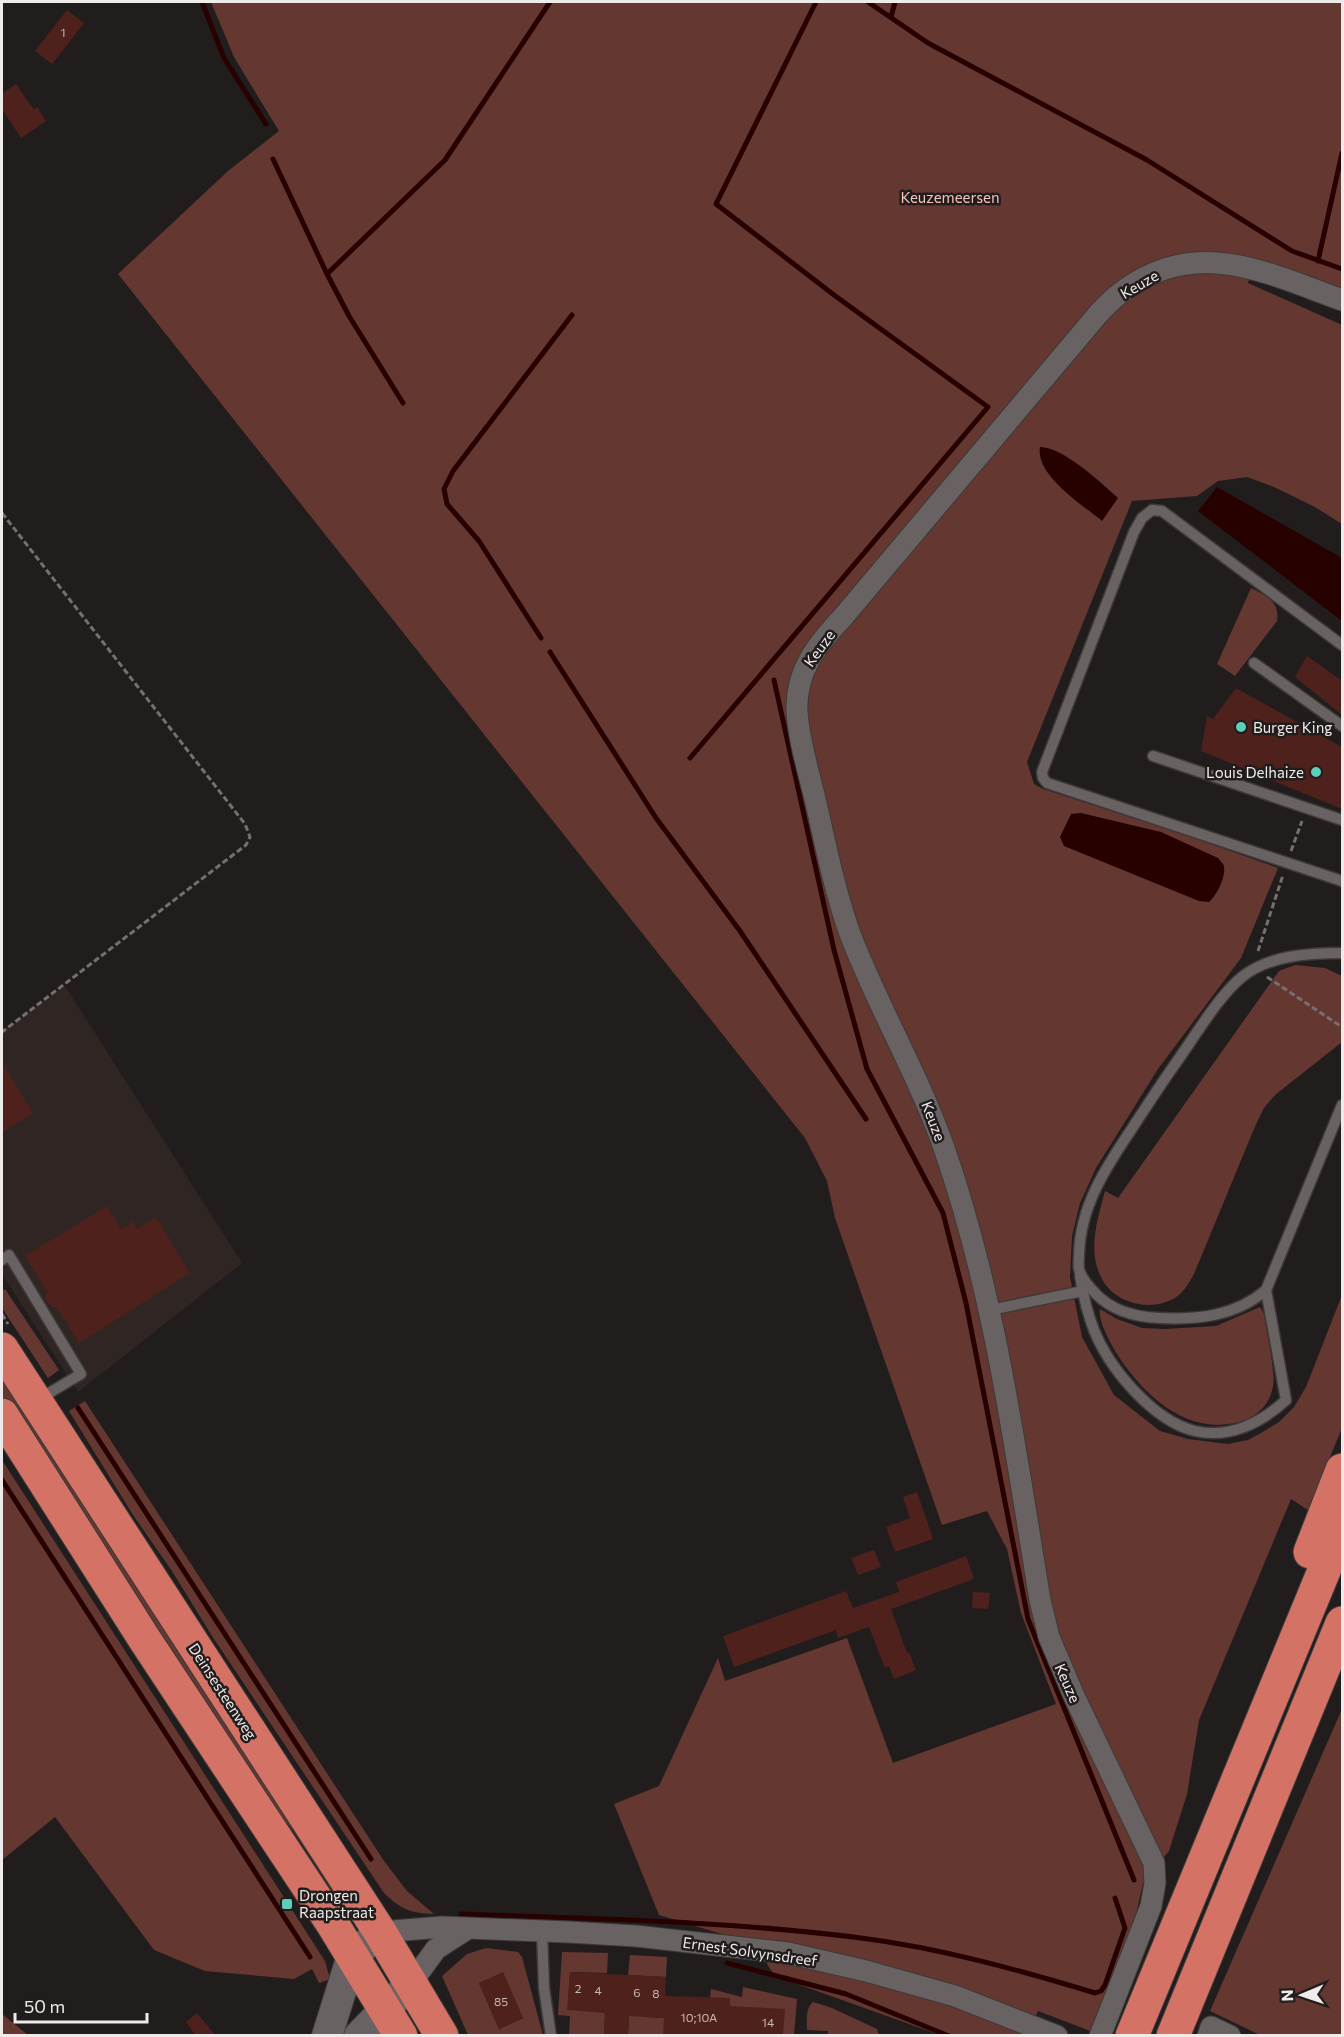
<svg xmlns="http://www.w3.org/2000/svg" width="1344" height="2037" viewBox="0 0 1344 2037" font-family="Commissioner,sans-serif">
<rect width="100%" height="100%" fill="#221d1d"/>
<path fill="#2f2523" d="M65,986L242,1263L78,1392L2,1274V1031Z"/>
<g fill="#653731" fill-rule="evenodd">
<path d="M211,2H1342V290L1255,259L1248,283L1342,325V524L1315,507L1274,487L1247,477L1218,481L1197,496L1132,501L1027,762L1034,784L1043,789L1183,834L1278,868L1241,958L1158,1069L1096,1168L1080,1203L1072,1236L1070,1277L1082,1337L1114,1395L1160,1431L1188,1439L1228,1444L1248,1440L1261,1433L1279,1422L1294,1407L1306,1387L1342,1295V1428L1308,1510L1291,1499L1199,1720L1187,1794L1169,1851L1143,1883L1129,1945L1093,2032L1038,2011L1028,2033L1035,2035H940L775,1976L767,1964L768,1944L748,1942L659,1915L614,1804L659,1786L718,1658L725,1681L847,1638L893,1763L1056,1704L1021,1613L1007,1549L987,1511L942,1525L835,1218L827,1181L805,1138L118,274L228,171L279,131L234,57Z"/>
<path d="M1251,588C1266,595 1280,602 1277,621L1235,676L1217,664Z"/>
<path d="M1295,965L1325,968L1342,976V1042L1275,1095L1264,1108L1256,1124L1194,1274C1189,1283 1183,1294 1173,1299C1149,1312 1113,1303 1101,1277C1087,1250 1098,1218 1105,1191L1118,1198L1279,971Z"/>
<path d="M5,1289L59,1370L48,1378L2,1308V1291Z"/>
<path d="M1260,1307L1264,1314C1266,1329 1276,1374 1273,1386C1270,1402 1263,1410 1250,1418C1240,1423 1229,1424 1219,1425C1173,1425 1138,1387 1115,1351C1109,1340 1098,1321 1100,1309L1117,1319L1142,1328L1165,1329L1216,1326Z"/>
<path d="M2,1370L352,1912L348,1915L294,1832L252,1779L2,1400Z"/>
<path d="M85,1401L384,1861L407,1891L434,1914C410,1913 402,1910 384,1893L212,1636L172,1571L133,1515L69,1411Z"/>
<path d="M2,1460L325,1961L330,1979L319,1983L312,1969L294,1979L205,1971L154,1950L55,1817L2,1860Z"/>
<path d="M1342,1709V2035H1260L1210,2011Z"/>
<path d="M486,1948L518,1952L522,1957L543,2035H468L442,1976L467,1954ZM503,1973L523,2018L499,2029L479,1983Z"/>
<path d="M562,1952L608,1953L607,1973L570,1972L568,2004L605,2013L604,2035H569L570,2016L558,2015Z"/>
<path d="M630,1955L667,1957L666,1977L628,1975Z"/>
<path d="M743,1987L797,1999L794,2035H729L730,1999L710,1998L711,1989L742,1997Z"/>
<path d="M813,2002L832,2008L877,2029L879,2035H828V2031L807,2030C807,2021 805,2009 813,2002Z"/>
<path d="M626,2008L645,2009V2017L664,2018V2035H628L629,2021Z"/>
<path d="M2,2014L28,2035H2Z"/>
</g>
<g fill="#270000">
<path d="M1040,447C1063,447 1100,482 1118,498L1102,521C1083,505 1035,475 1040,447Z"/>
<path d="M1217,487L1342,558V621L1198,511Z"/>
<path d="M1081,813L1161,832L1218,858C1220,861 1223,863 1224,866C1226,877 1217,895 1209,902L1199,901L1064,846L1060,837L1071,814Z"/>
</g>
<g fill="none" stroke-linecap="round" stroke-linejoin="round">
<g stroke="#270000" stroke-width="5">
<path d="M202,2L224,58L266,124"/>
<path d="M868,2L928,43L1147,160L1292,251L1342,269"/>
<path d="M891,17L895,2"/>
<path d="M273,159L327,274"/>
<path d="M1318,261L1342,153"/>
<path d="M403,403L349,316L327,274L445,160L550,2"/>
<path d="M541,638L479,541L447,504L444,489L453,471L572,315"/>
<path d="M550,652L656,818L740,931L866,1119"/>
<path d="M774,680L834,950L867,1069L943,1213L966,1303L1028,1619L1134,1880"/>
<path d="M690,758L988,407L834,295L716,204L816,2"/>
<path d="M78,1408L371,1859"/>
<path d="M2,1480L310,1957"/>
<path d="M461,1914C594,1919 728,1921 861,1938C940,1948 1019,1970 1095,1993L1101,1991L1105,1985L1125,1928L1115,1898"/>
<path d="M727,1963L846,1994L949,2036"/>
</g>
</g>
<g fill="#4f211c">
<path d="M67,10L84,23L52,64L35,51Z"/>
<path d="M16,84L34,110L37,107L46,121L21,138L2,109V94Z"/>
<path d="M1307,656L1342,681V715L1295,677Z"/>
<path d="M1236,688L1342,747V809L1201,751L1207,716L1213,719Z"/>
<path d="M2,1063L33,1113L2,1133Z"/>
<path d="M107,1206L121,1229L133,1222L137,1229L156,1217L190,1273L79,1343L58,1309L50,1305L45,1299L47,1291L25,1256Z"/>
<path d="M917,1492L933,1539L895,1552L886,1527L910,1518L903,1497Z"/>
<path d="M874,1550L881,1567L858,1575L851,1558Z"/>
<path d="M966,1556L974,1579L891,1609L907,1653L909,1652L916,1670L894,1679L889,1666L885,1668L869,1627L838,1638L836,1630L734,1667L723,1636L846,1591L853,1608L899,1592L896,1582Z"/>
<path d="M973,1592L990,1593L988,1609L972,1608Z"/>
<path d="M503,1972L523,2018L499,2029L479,1983Z"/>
<path d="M570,1972L666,1977L665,1996L730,1998V2006L785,2009L783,2036H663L664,2018L629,2016L628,2036H604L605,2013L567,2010Z"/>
<path d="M197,2013L216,2036H196L186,2022Z"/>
</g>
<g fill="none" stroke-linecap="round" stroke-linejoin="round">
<defs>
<g id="lane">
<path d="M1342,645L1162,511L1152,510L1142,518L1134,532L1042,772L1043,778L1047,783L1342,881"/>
<path d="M1254,663L1342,726"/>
<path d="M1153,756L1342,820"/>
<path d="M1342,953C1310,953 1269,955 1242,977C1219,995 1192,1041 1173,1067C1159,1087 1146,1107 1133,1127C1106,1167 1080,1206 1079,1255C1079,1260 1078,1265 1079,1269C1081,1278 1091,1289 1097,1295C1113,1311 1137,1317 1159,1318C1198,1320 1236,1316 1266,1290L1342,1105"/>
<path d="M2,1260L9,1255L81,1374L39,1399"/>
<path d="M1080,1276C1083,1294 1087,1313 1094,1330C1109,1368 1153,1421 1195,1431C1229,1439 1261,1423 1286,1400L1266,1290"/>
<path d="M990,1310L1083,1291"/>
<path d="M542,1931L544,1988L551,2036"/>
</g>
<g id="street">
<path d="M380,1932L442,1927L568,1932L636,1936L788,1953L866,1971L955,1996L1057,2036"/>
<path d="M412,1982L436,1949L467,1929"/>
<path d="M1100,2036L1151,1906L1155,1883L1154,1863L1074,1696L1049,1637L1040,1600C1015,1449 995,1294 944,1148C918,1074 878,1007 850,934C835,892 826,847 816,803C809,773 799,742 797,712C795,671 817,645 843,617L1099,313C1107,305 1114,297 1123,291C1197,236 1267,273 1342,300"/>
<path d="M1208,2036L1211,2027L1230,2036"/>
</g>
<g id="secondary">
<path d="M327,2036L352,1956L380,1932"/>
<path d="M359,2036L412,1982"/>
</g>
<g id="highway">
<path d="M2,1349L380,1932L442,2036"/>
<path d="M2,1415L145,1640L332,1923L401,2036"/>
<path d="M1310,1552L1342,1470"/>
<path d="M1132,2036L1342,1527"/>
<path d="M1173,2036L1342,1623"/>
</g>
</defs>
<use href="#lane" stroke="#3d3a39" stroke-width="13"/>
<use href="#street" stroke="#3d3a39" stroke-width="23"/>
<use href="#secondary" stroke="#3d3a39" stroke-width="32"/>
<use href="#highway" stroke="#3d3a39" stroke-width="35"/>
<g stroke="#747070" stroke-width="3" stroke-dasharray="6 3" stroke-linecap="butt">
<path d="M2,513L245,824L250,837L246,845L2,1032"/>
<path d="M1291,851L1302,821"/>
<path d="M1258,951L1283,875"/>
<path d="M1267,977L1342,1027"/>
<path d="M2,1314L8,1324"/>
</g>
<use href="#lane" stroke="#686362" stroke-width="10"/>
<use href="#street" stroke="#686362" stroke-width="21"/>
<use href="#secondary" stroke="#686362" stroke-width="30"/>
<use href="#highway" stroke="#d37265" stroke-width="33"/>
</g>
<g fill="#5dceb8" stroke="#221d1d" stroke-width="2">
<circle cx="1241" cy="727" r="6"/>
<circle cx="1316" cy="772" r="6"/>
<rect x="281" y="1898" width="12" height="12" rx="3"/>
</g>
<g text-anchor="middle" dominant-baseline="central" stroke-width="5" stroke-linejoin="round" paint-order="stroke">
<g font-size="12" fill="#c6b8b6">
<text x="63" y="32">1</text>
<text x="578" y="1988">2</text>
<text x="598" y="1990">4</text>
<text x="637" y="1992">6</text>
<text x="656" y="1993">8</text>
<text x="501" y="2001">85</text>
<text x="699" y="2017">10;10A</text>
<text x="768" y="2022">14</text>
</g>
<g font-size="15" fill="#f6c3bb" stroke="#221d1d">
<text x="950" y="197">Keuzemeersen</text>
</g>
<g font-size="15" fill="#eeebea" stroke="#221d1d">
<text transform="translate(1139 284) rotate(-30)">Keuze</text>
<text transform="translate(819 648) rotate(-54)">Keuze</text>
<text transform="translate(934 1121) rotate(69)">Keuze</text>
<text transform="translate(1068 1683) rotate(66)">Keuze</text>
<text transform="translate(223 1691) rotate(57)">Deinsesteenweg</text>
<text transform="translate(750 1951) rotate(8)">Ernest Solvynsdreef</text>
</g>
<g font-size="15" fill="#eeebea" stroke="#221d1d" text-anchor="start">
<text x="1253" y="727">Burger King</text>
<text x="1304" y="772" text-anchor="end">Louis Delhaize</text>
<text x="299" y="1895">Drongen<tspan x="299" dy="17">Raapstraat</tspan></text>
</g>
</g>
<rect width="1344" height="2037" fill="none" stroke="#eeebea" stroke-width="6"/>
<g transform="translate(1302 1995) rotate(268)" stroke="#221d1d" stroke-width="4.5" paint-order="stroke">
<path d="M0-4.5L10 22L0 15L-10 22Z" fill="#eeebea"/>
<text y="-9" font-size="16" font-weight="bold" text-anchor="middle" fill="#eeebea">N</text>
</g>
<path d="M15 2013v9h132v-9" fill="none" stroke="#eeebea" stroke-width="3"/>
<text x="24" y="2013" font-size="18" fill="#eeebea" stroke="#221d1d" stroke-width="4.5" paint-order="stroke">50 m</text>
</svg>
